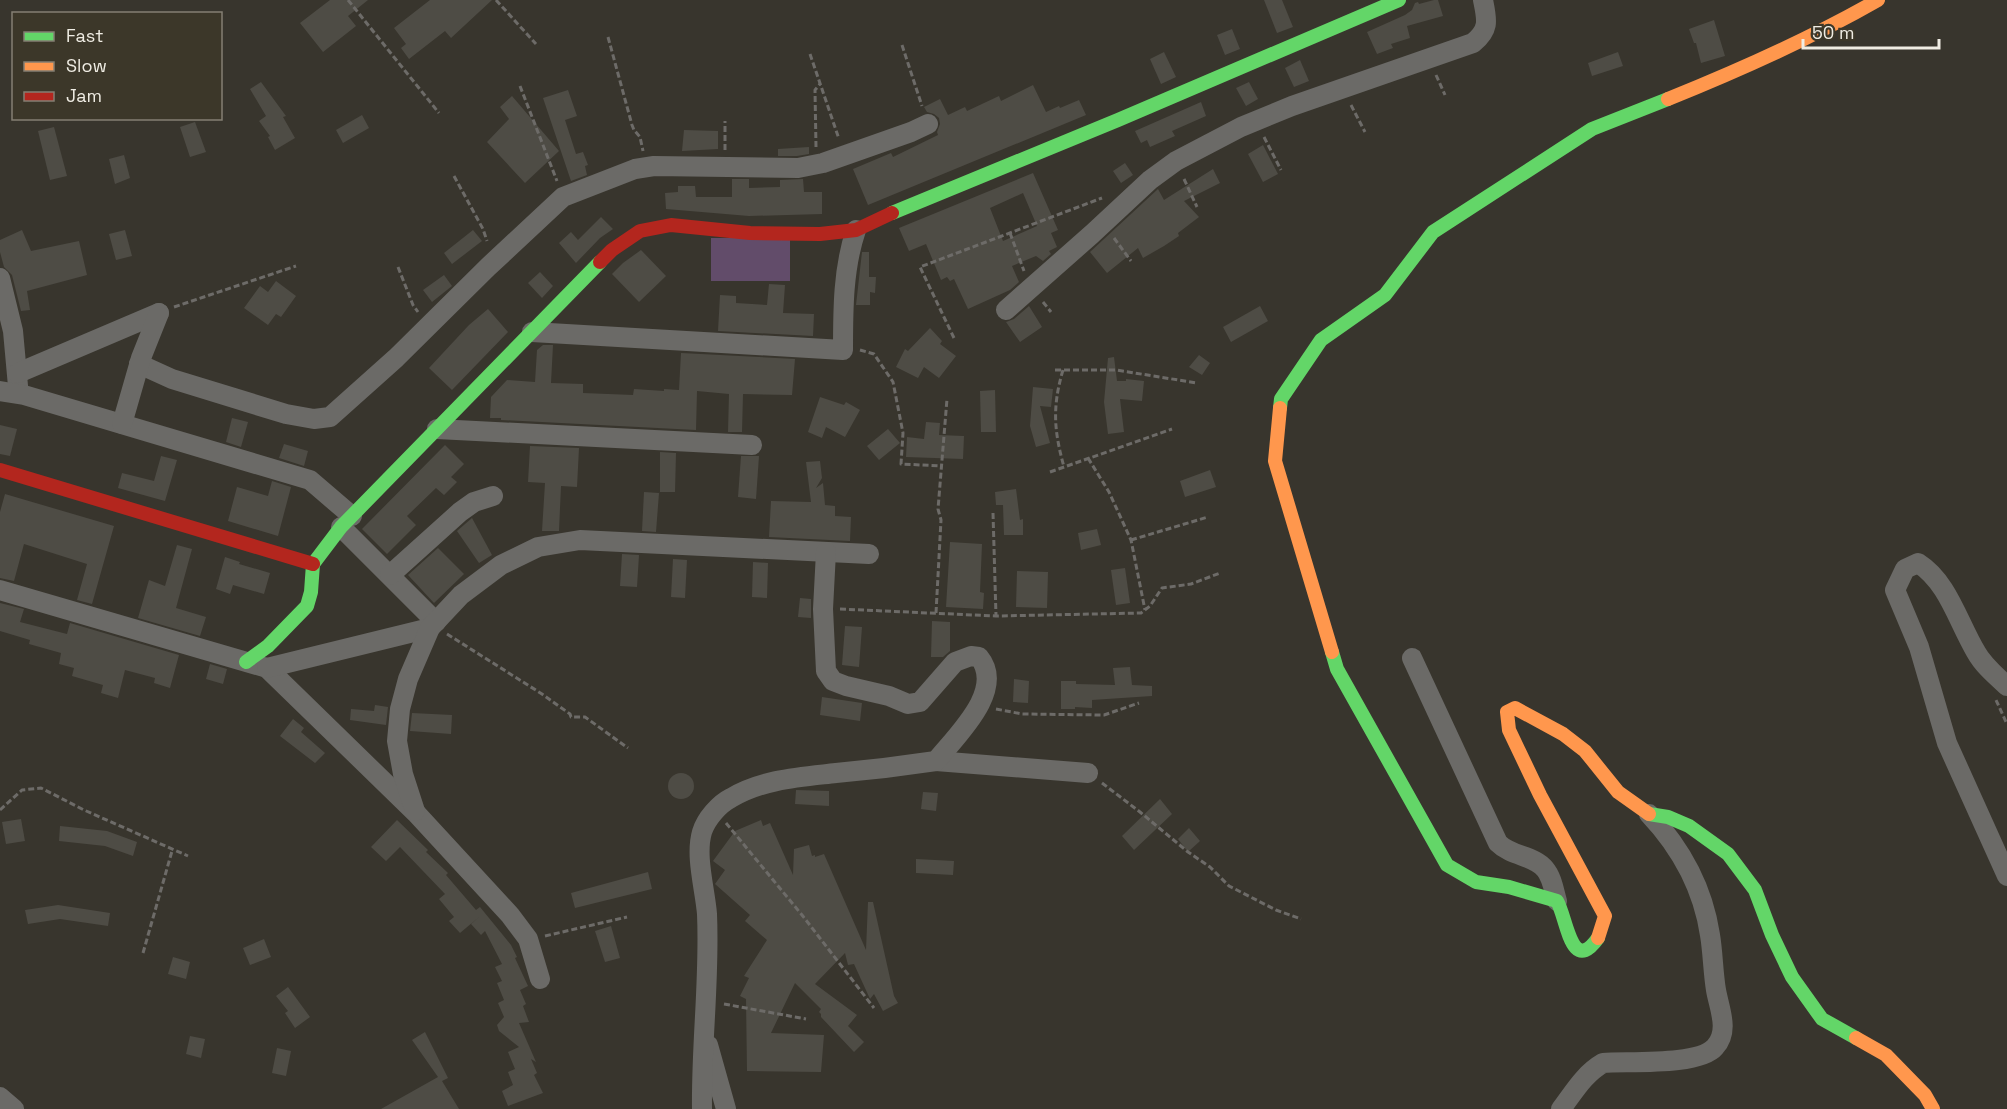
<svg xmlns="http://www.w3.org/2000/svg" width="2007" height="1109" viewBox="0 0 2007 1109" font-family="'Space Grotesk',sans-serif">
<rect width="100%" height="100%" fill="#38352d"/>
<rect fill="#624c6a" x="711" y="238" width="79" height="43"/>
<g fill="#4e4c45" fill-rule="evenodd">
<path d="M330,0H368L348,16L356,26L323,52L300,23Z"/>
<path d="M430,0H492L451,38L445,31L409,59L401,48L406,44L394,28Z"/>
<path d="M1264,0H1282L1293,27L1277,33Z"/>
<path d="M1434,0H1438L1443,16L1407,26L1410,38L1391,44L1393,48L1377,54L1367,32L1405,15L1412,10L1415,3L1418,2L1419,4Z"/>
<path d="M1714,20L1725,56L1701,63L1696,43H1694L1689,29Z"/>
<path d="M1232,29L1240,49L1225,55L1217,35Z"/>
<path d="M1164,52L1176,77L1161,84L1150,59Z"/>
<path d="M1618,52L1623,66L1592,76L1588,63Z"/>
<path d="M1300,60L1309,81L1294,87L1285,68Z"/>
<path d="M261,82L286,116L283,117L295,138L275,150L268,137L270,136L259,121L266,116L250,89Z"/>
<path d="M1249,82L1258,99L1246,106L1236,88Z"/>
<path d="M1033,85L1046,112L1059,106L1060,108L1079,100L1086,115L868,205L853,169L891,153L893,157L938,135L937,132L940,124L939,118L934,114L927,112L924,107L940,99L948,115L965,107L967,111L999,96L1001,101Z"/>
<path d="M568,90L577,116L565,120L576,154L583,152L588,165L585,166L587,175L571,181L543,98Z"/>
<path d="M512,96L559,151L525,183L487,142L509,119L500,107Z"/>
<path d="M1201,102L1206,116L1172,131L1175,136L1150,147L1147,140L1141,143L1135,131Z"/>
<path d="M362,115L369,128L343,143L336,130Z"/>
<path d="M195,122L206,152L190,157L180,127Z"/>
<path d="M54,127L67,176L50,180L38,131Z"/>
<path d="M684,130L718,131V149L682,151Z"/>
<path d="M1263,145L1278,174L1263,182L1248,154Z"/>
<path d="M809,147V154L797,156H778V149Z"/>
<path d="M124,155L130,178L115,184L109,159Z"/>
<path d="M1125,163L1133,175L1121,183L1113,171Z"/>
<path d="M1213,169L1220,183L1184,201L1199,217L1178,233L1179,236L1164,246L1143,258L1138,248L1107,273L1090,252L1158,189L1164,200Z"/>
<path d="M1033,173L1058,230L1051,233L1057,247L1049,251L1051,254L1043,261L1036,256L1012,266L1019,282L1010,290L968,309L954,279L950,281L947,277L941,280L926,244L909,251L899,228ZM1023,193L1037,226L1003,241L990,208Z"/>
<path d="M732,179H749V188L780,187V180L803,179L804,192H822V214L749,216L666,209L665,193L678,192V186H695L696,197H732Z"/>
<path d="M601,217L613,229L600,238L576,263L559,243L571,232L578,240Z"/>
<path d="M22,230L31,251L79,241L87,275L27,291L30,310L21,311L12,275L4,267L0,252V240Z"/>
<path d="M125,230L132,256L116,260L109,234Z"/>
<path d="M473,230L482,241L452,264L444,253Z"/>
<path d="M641,250L666,276L639,302L612,274L623,263Z"/>
<path d="M862,252H869V277H876L875,293L870,292V305H856Z"/>
<path d="M540,272L553,286L542,298L528,283Z"/>
<path d="M444,275L452,286L432,302L423,290Z"/>
<path d="M276,281L296,296L281,317L276,314L268,325L244,308L260,286L268,292Z"/>
<path d="M769,284L785,285L783,313L814,314L813,336L718,331L720,295L736,296V303L767,305Z"/>
<path d="M1029,306L1042,327L1020,342L1006,322L1014,319Z"/>
<path d="M1260,306L1268,321L1231,342L1223,327Z"/>
<path d="M488,309L508,332L452,390L429,368L469,325Z"/>
<path d="M930,328L942,341L940,344L956,356L939,378L924,367L918,378L896,367L905,349L908,351Z"/>
<path d="M543,345H553L551,383L583,384V393L633,395L634,389L664,391V389L679,390L681,353L795,359L792,395L743,394L742,432H728L729,394L697,391L696,430L501,420V418H490L491,397L507,380L535,382L537,350Z"/>
<path d="M1199,355L1210,363L1202,375L1189,367Z"/>
<path d="M1114,357L1117,381H1126V379L1144,381L1142,401L1120,399L1124,432L1108,434L1104,402L1108,358Z"/>
<path d="M1033,387L1053,389L1051,407L1040,406L1050,443L1036,447L1030,426Z"/>
<path d="M995,390L996,432H981L980,391Z"/>
<path d="M820,397L844,405L846,402L860,410L845,437L826,427L822,438L808,432Z"/>
<path d="M232,418L248,422L241,447L226,442Z"/>
<path d="M926,422L940,423L939,435L964,436L963,459L906,457L907,437L924,439Z"/>
<path d="M0,425L17,429L10,456L0,454Z"/>
<path d="M888,429L900,443L879,460L867,446Z"/>
<path d="M284,444L308,451L304,466L279,458Z"/>
<path d="M445,445L464,464L451,477L457,482L444,495L436,488L407,516L416,525L387,554L362,529Z"/>
<path d="M530,446L579,448L577,487L561,486L559,531H542L545,483L528,482Z"/>
<path d="M660,452L676,453L675,492H660Z"/>
<path d="M161,456L177,460L165,501L118,488L122,473L154,481Z"/>
<path d="M741,456H759L756,499L738,497Z"/>
<path d="M820,461L822,478L816,488L823,483L825,505L835,506V516L851,517L850,541L769,537L771,501L811,502L806,462Z"/>
<path d="M1210,470L1216,487L1185,497L1180,481Z"/>
<path d="M272,481L291,487L278,536L228,521L237,487L268,496Z"/>
<path d="M1016,489L1020,520L1023,519V535H1004L1003,505H996L995,492Z"/>
<path d="M644,492L659,493L656,532L642,531Z"/>
<path d="M5,494L114,526L92,604L77,600L87,564L24,544L14,581L0,578V512Z"/>
<path d="M472,518L492,555L479,563L457,531Z"/>
<path d="M1097,529L1101,545L1081,550L1078,533Z"/>
<path d="M950,542L982,544L980,592L984,593L983,609L946,607Z"/>
<path d="M177,545L192,549L176,608L206,617L200,636L138,618L149,580L165,586Z"/>
<path d="M438,548L464,574L434,603L408,575Z"/>
<path d="M622,554L639,555L637,587L620,586Z"/>
<path d="M225,557L240,562L239,564L270,573L264,594L233,585L230,594L216,589Z"/>
<path d="M673,559L687,560L685,598L671,597Z"/>
<path d="M753,562L768,563L767,598L752,597Z"/>
<path d="M1125,568L1130,603L1116,605L1111,570Z"/>
<path d="M1017,571L1048,572L1047,608L1016,607Z"/>
<path d="M800,598L811,599V618L798,617Z"/>
<path d="M0,603L24,609L20,622L67,634L70,623L179,655L170,688L154,683L155,678L125,670L118,698L101,693L103,685L72,676L74,668L59,664L61,653L29,644L30,640L0,631Z"/>
<path d="M932,621L950,622V651L943,657H931Z"/>
<path d="M845,626L862,627L859,667L842,665Z"/>
<path d="M210,664L227,669L223,684L206,679Z"/>
<path d="M1130,667L1132,685L1152,686V696L1092,700V708L1075,707V709H1061V681H1076V684L1115,685L1113,668Z"/>
<path d="M1014,679L1029,681L1028,703L1013,702Z"/>
<path d="M822,697L862,703L860,721L820,715Z"/>
<path d="M375,705L388,707L386,725L350,720L351,709L374,711Z"/>
<path d="M412,713L452,715L451,734L410,731Z"/>
<path d="M293,719L304,728L301,732L325,753L315,763L280,736Z"/>
<circle cx="681" cy="786" r="13"/>
<path d="M796,790L829,791V806L795,804Z"/>
<path d="M923,792L938,793L936,811L921,809Z"/>
<path d="M1160,799L1172,814L1134,850L1122,836Z"/>
<path d="M21,819L25,841L6,844L2,822Z"/>
<path d="M397,820L428,850L426,852L448,873L446,875L476,910L480,907L511,945L517,957L515,958L528,986L520,990L526,1004L523,1006L529,1022L519,1023L536,1062L531,1059L537,1073L534,1075L543,1093L508,1106L502,1091L513,1085L508,1072L515,1069L508,1052L519,1047L499,1031L497,1025L504,1017L498,1003L504,1000L497,983L502,981L495,967L502,964L485,931L481,935L471,924L479,917L460,933L449,921L454,917L439,899L445,894L400,847L386,861L371,847Z"/>
<path d="M761,820L763,826L770,823L793,875L794,849L809,845L812,856L815,855V857L824,854L866,950L868,902H873L894,996L898,1003L883,1011L874,994L870,999L854,964L848,965L845,953L815,984L857,1015L848,1026L864,1042L854,1052L821,1017V1014L819,1012L821,1009L795,983L771,1033L824,1035L821,1072L747,1071L746,999L740,996L749,978L744,976L767,940L745,921L750,915L715,884L725,870L713,861L735,831Z"/>
<path d="M60,826L107,831L137,842L133,856L105,846L59,841Z"/>
<path d="M1189,828L1200,841L1188,852L1178,839Z"/>
<path d="M916,859L954,861L953,875L916,873Z"/>
<path d="M648,872L652,889L575,908L571,893Z"/>
<path d="M58,905L110,913L108,926L60,919L28,924L25,910Z"/>
<path d="M611,926L620,958L605,962L595,931Z"/>
<path d="M264,939L271,957L250,965L243,948Z"/>
<path d="M173,957L190,962L186,979L168,974Z"/>
<path d="M288,987L310,1017L295,1028L285,1013L288,1011L276,996Z"/>
<path d="M425,1032L448,1078L442,1081L459,1109H381L438,1077L412,1040Z"/>
<path d="M190,1036L205,1039L201,1058L186,1054Z"/>
<path d="M277,1048L291,1051L286,1076L272,1073Z"/>
</g>
<g fill="none" stroke-linecap="round" stroke-linejoin="round">
<g stroke="#6d6b68" stroke-width="3" stroke-dasharray="6 3" stroke-linecap="butt">
<path d="M348,0L439,113"/>
<path d="M496,0L536,44"/>
<path d="M608,37L632,125L634,130L640,137L643,151"/>
<path d="M902,45L922,106"/>
<path d="M810,54L839,139"/>
<path d="M1436,75L1445,95"/>
<path d="M520,86L557,181"/>
<path d="M1351,105L1365,132"/>
<path d="M1264,137L1281,170"/>
<path d="M816,147L815,90L820,84"/>
<path d="M725,150V121"/>
<path d="M454,176L483,229L487,241"/>
<path d="M1184,179L1197,207"/>
<path d="M1010,233L1024,271"/>
<path d="M1114,238L1131,261"/>
<path d="M398,267L413,305L418,312"/>
<path d="M1043,302L1051,312"/>
<path d="M174,307L296,266"/>
<path d="M954,338L920,267L1102,198"/>
<path d="M860,350L874,354L893,382L903,433L901,464L942,466"/>
<path d="M1055,370H1116L1197,383"/>
<path d="M1063,370C1052,407 1054,431 1064,467"/>
<path d="M1088,458L1109,492L1131,540L1145,610"/>
<path d="M1050,472L1172,429"/>
<path d="M993,513L996,616"/>
<path d="M1131,540L1208,517"/>
<path d="M840,609L996,616L1141,613L1150,606L1162,588L1191,584L1220,573"/>
<path d="M936,613L941,520L938,509L947,399"/>
<path d="M447,634L542,694L570,714L571,717H585L628,748"/>
<path d="M1996,700L2007,724"/>
<path d="M996,709L1022,714L1104,715L1139,703"/>
<path d="M1102,783L1140,812L1188,852L1210,867L1229,886L1276,910L1301,919"/>
<path d="M0,810L22,790L41,788L84,810L188,856"/>
<path d="M726,823L802,915L874,1008"/>
<path d="M545,936L627,917"/>
<path d="M143,953L172,851"/>
<path d="M724,1004L806,1019"/>
</g>
<g stroke="#6b6a67" stroke-width="20">
<path d="M0,278L13,331L18,386"/>
<path d="M1006,310L1092,234L1150,180L1176,161L1241,127L1292,106L1473,43C1490,29 1487,20 1483,0"/>
<path d="M532,332L843,350C843,310 843,268 856,230"/>
<path d="M139,364L172,379L286,414L314,419L330,417L396,358L488,267L563,197L635,169L654,166L798,168L823,163L911,132L928,124"/>
<path d="M18,373L159,313"/>
<path d="M0,391L24,395L310,480L352,516"/>
<path d="M122,424L141,358L159,313"/>
<path d="M437,429L752,445"/>
<path d="M341,527L436,622"/>
<path d="M390,575L460,512L474,502L493,496"/>
<path d="M0,590L267,668L416,813L510,915L528,939L540,979"/>
<path d="M1412,658L1498,843C1512,857 1534,855 1545,869C1552,877 1554,891 1557,901"/>
<path d="M267,668L430,628"/>
<path d="M2007,686C1996,676 1983,665 1976,652C1958,622 1948,582 1918,563L1905,569L1895,590L1919,647L1947,743L2007,876"/>
<path d="M936,761L1088,773"/>
<path d="M415,811L403,774L397,741L400,709L408,679L430,628L461,595L501,565L538,547L580,540L869,554"/>
<path d="M708,1045L726,1109"/>
<path d="M0,1097L14,1109"/>
<path d="M702,1109C701,1044 710,979 707,914C705,889 695,856 702,832C706,819 719,804 731,798C763,779 801,777 836,773C870,770 903,766 936,761C956,736 1006,690 979,657L971,656L955,662L920,702L908,704L889,696L846,686L833,681L826,671L823,609L826,552"/>
<path d="M1561,1109C1574,1092 1584,1074 1603,1063C1628,1061 1699,1066 1715,1047C1730,1031 1719,1008 1716,990C1713,972 1713,953 1710,935C1703,888 1681,848 1649,814"/>
</g>
<g stroke="#63d668" stroke-width="14">
<path d="M892,213L1118,120L1399,0"/>
<path d="M1280,408L1281,399L1321,340L1385,295L1433,232L1592,129L1668,99"/>
<path d="M1332,652L1337,669L1447,865L1476,882L1509,887L1557,901C1567,918 1571,976 1598,938"/>
<path d="M246,662L268,646L307,606L311,592L313,564L341,527L600,262"/>
<path d="M1649,814L1668,817L1689,826L1728,854L1755,890L1772,935L1792,977L1822,1019L1856,1038"/>
</g>
<g stroke="#ff974d" stroke-width="14">
<path d="M1668,99C1740,70 1810,39 1878,0"/>
<path d="M1280,408L1275,461L1332,652"/>
<path d="M1598,938L1605,916L1540,795L1509,730L1507,712L1515,708L1563,734L1585,751L1618,792L1649,814"/>
<path d="M1856,1038L1886,1055L1925,1095L1933,1109"/>
</g>
<g stroke="#b3261e" stroke-width="14">
<path d="M600,262L612,250L640,231L671,225L750,233L820,234L856,230L892,213"/>
<path d="M0,470L313,564"/>
</g>
</g>
<rect x="12" y="12" width="210" height="108" fill="#3c3729" stroke="#847f73" stroke-width="1.5"/>
<rect x="24" y="32" width="30" height="9" fill="#63d668" stroke="#847f73" stroke-width="1.5"/>
<text x="66" y="42" font-size="18" fill="#efece3">Fast</text>
<rect x="24" y="62" width="30" height="9" fill="#ff974d" stroke="#847f73" stroke-width="1.5"/>
<text x="66" y="72" font-size="18" fill="#efece3">Slow</text>
<rect x="24" y="92" width="30" height="9" fill="#b3261e" stroke="#847f73" stroke-width="1.5"/>
<text x="66" y="102" font-size="18" fill="#efece3">Jam</text>
<path d="M1803 39v9h136v-9" fill="none" stroke="#efece3" stroke-width="3"/>
<text x="1812" y="39" font-size="18" fill="#efece3" stroke="#3c3729" stroke-width="4.5" paint-order="stroke">50 m</text>
</svg>
